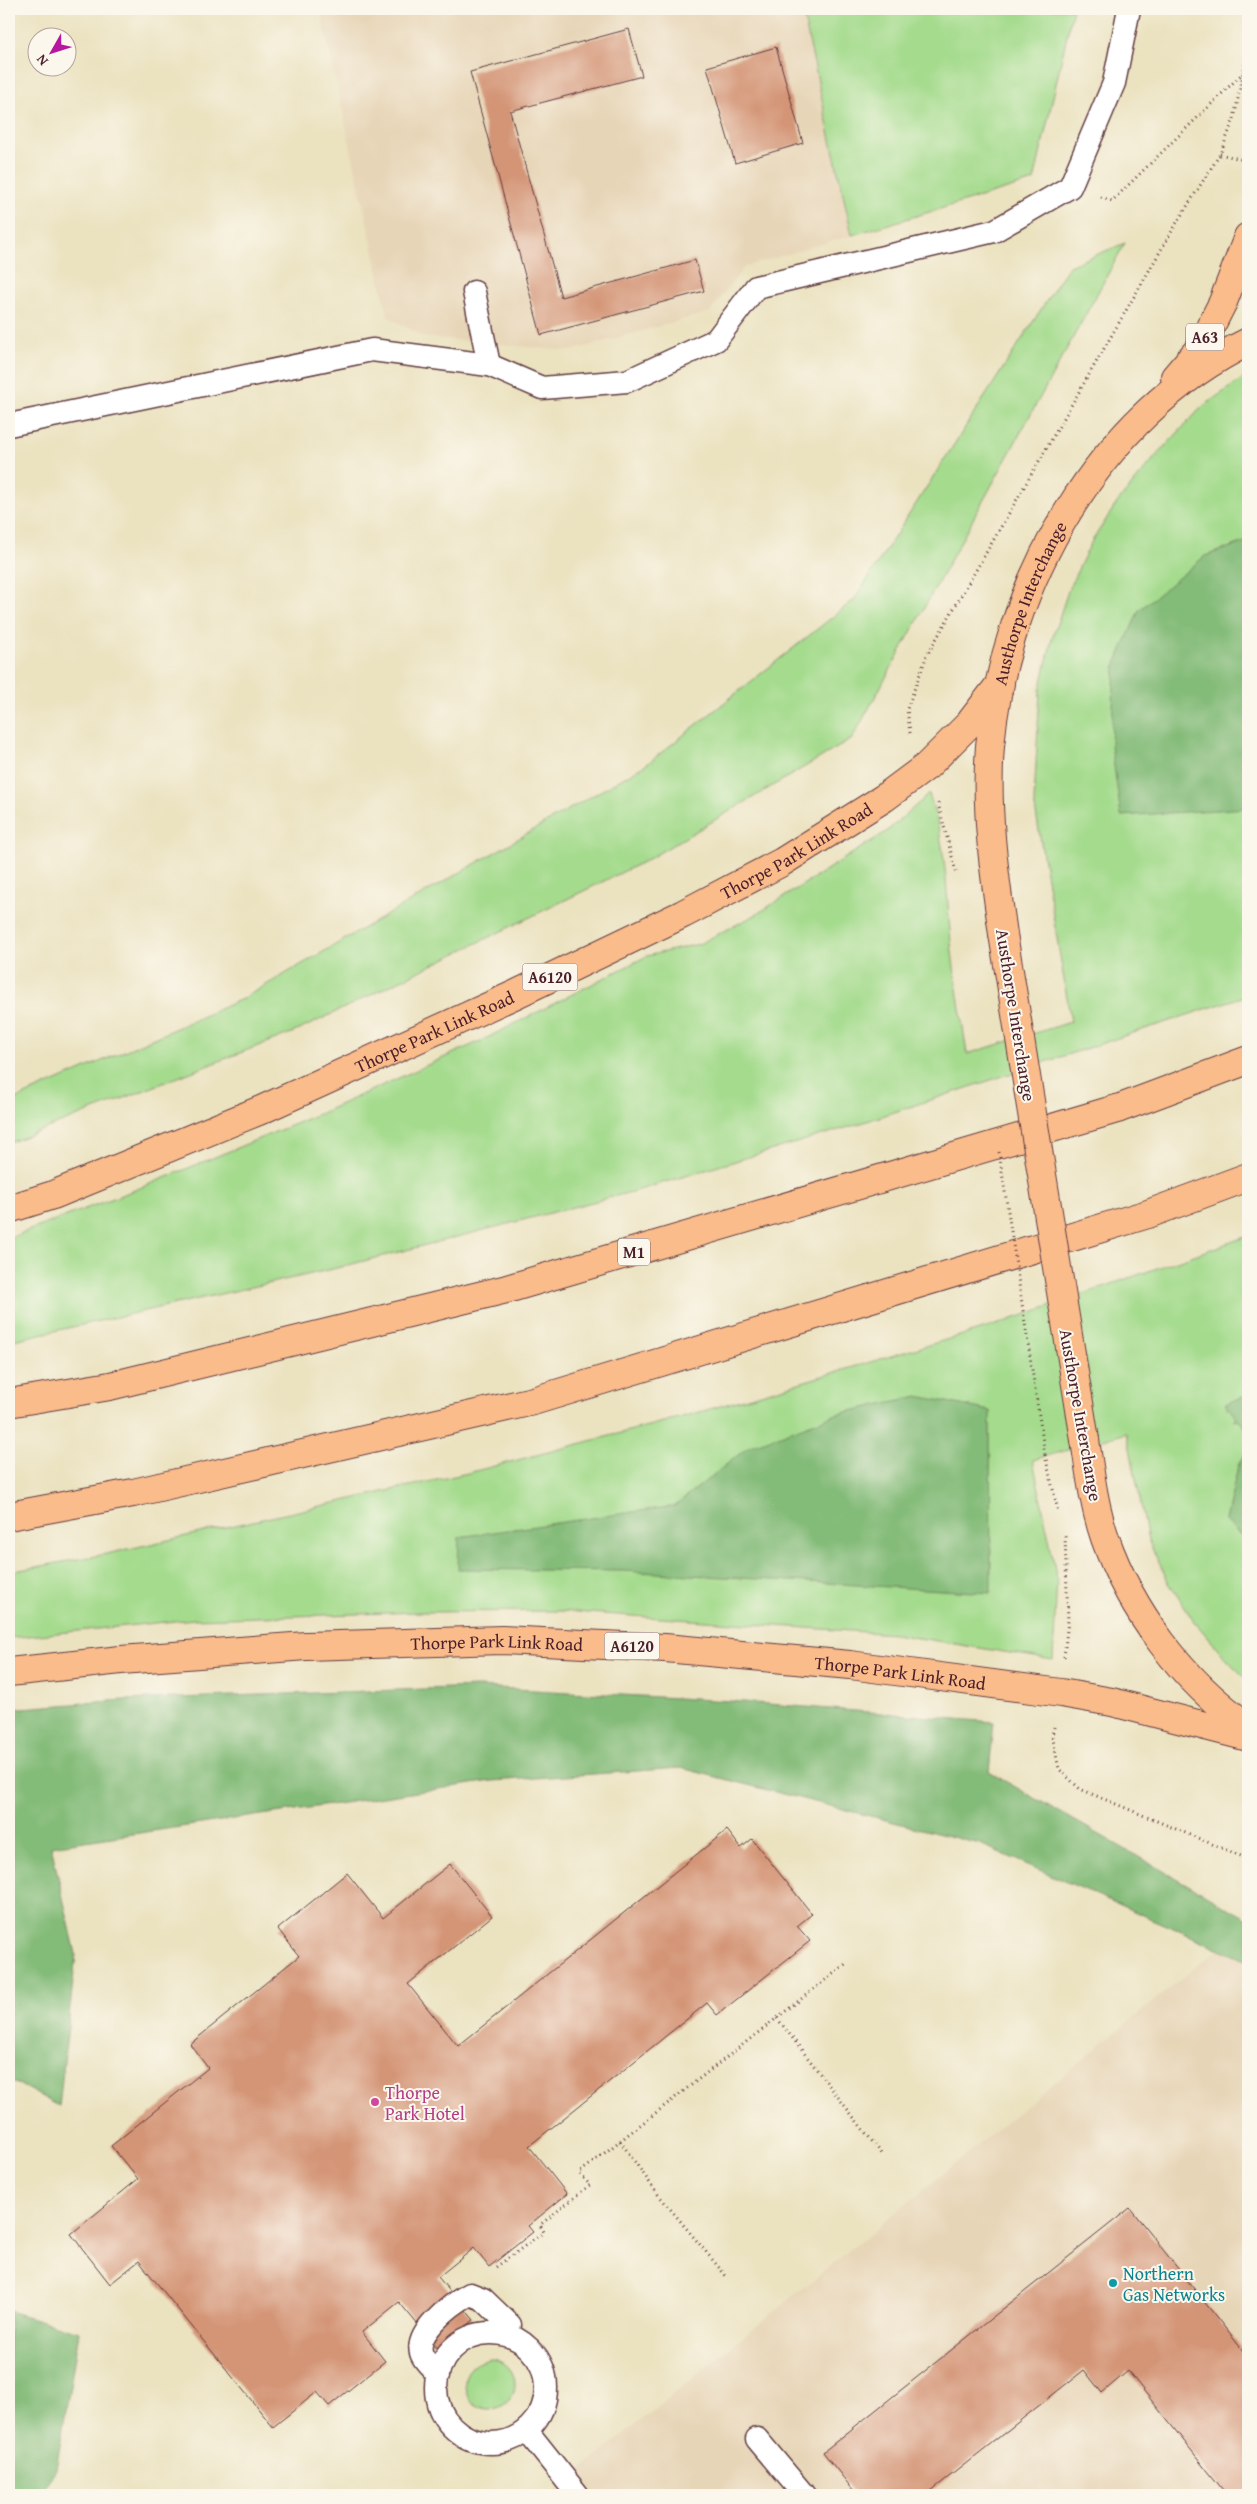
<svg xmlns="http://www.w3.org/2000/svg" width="1257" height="2504" viewBox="0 0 1257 2504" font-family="'Gentium Book Plus',serif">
<rect width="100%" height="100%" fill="#fbf7ec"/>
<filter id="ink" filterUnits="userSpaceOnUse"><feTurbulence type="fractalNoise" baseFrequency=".02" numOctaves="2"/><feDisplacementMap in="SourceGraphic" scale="10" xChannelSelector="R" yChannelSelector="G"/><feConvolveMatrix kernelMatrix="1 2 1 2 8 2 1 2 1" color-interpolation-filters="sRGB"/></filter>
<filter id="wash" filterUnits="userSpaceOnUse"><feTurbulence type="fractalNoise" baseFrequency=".0096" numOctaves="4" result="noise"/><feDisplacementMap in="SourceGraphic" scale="20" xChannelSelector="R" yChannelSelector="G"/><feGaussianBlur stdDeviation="1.12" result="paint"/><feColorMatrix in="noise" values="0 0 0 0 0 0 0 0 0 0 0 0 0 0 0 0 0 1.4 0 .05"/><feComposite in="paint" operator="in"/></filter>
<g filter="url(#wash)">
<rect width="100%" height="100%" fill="#ebe2c0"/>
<g fill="#e7d5b7">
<path d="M331,9H802L852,235L744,267L710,312L570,351L424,337L388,317L321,12Z"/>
<path d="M1219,1948L1248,1961V2495H550Z"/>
</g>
<g fill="#a4db8d" stroke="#777d5c">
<path d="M802,9H1073L1034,181L852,235Z"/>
<path d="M1125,243L852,739L647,860L299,1030L9,1143V1102L242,999L647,764L854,600L1069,266Z"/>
<path d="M1248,375V541L1205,556L1244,809L1248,808V995L849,1127L639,1190L329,1270L9,1341V1238L145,1186L321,1113L483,1040L647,956L699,944L757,914L886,832L929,794C948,849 946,897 952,952C956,986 962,1020 967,1054L1071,1022L1034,801L1040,690L1052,639L1069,588L1092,541L1117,503L1157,455L1203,406Z"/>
<path d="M1248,1236V1414L1233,1420L1238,1419L1248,1431V1447L1238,1466L1226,1521L1248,1542V1680L1231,1664L1193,1620L1169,1583L1148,1540L1127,1433L1033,1460L1057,1579L1053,1660L894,1634L560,1611L421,1612L194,1619L9,1638V1572L106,1554L468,1473L686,1416L990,1327Z"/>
<circle cx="490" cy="2384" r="25"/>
</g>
<g fill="#83bb78" stroke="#666d52">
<path d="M1248,541V808L1121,816L1111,745L1115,666L1139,610L1205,556Z"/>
<path d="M1248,1395V1431L1225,1404Z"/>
<path d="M918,1396L990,1411L991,1593L623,1571L458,1569L459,1537L675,1506L748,1447L837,1414Z"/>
<path d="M1248,1447V1542L1226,1521L1238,1466Z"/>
<path d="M479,1687L730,1701L994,1722L989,1772L1248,1919V1961L980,1844L681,1768L492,1781L51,1846L76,1954L59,2106L9,2079V1709L123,1700Z"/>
<path d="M9,2311L79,2332L56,2469L39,2495H9Z"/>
</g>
<g id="blocks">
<g fill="#d49577">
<path d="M629,29L642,76L510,111L561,297L695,260L704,291L541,335L470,72Z"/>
<path d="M776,47L803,143L735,163L707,67Z"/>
<path d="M727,1830L741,1848L752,1839L812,1914L797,1926L810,1941L717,2015L707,2003L529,2146L567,2194L528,2226L533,2232L489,2267L474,2248L438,2277L474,2320L438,2349L399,2302L362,2332L385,2361L329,2406L317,2392L273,2427L139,2261L110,2284L71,2234L138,2179L111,2146L208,2068L190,2044L299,1956L278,1929L347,1873L383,1918L450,1864L492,1916L408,1984L458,2046Z"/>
<path d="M1130,2208L1248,2357V2495H1227L1128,2371L1102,2393L1084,2370L926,2495H857L823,2452Z"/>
</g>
</g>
</g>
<g filter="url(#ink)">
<use href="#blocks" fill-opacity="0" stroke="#623c41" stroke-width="1"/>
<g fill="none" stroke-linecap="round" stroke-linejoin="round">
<defs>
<g id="service">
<path d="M474,292L489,365"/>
<path d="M9,425L372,350L489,365L542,388L627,381L716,340L756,287L994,231L1070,187L1114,83L1129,9"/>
<circle cx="491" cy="2388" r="55"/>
<path d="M438,2375C434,2369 427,2364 423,2357C410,2335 453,2303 470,2294L483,2299L510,2325"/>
<path d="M527,2431L578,2495"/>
<path d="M757,2439L804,2495"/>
</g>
<g id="trunk">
<path d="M1175,377L1199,349L1223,302L1248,237"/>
<path id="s1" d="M1003,934C994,872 985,809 990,746C1004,584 1100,414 1248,342"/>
<path id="s2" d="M9,1209L53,1195L261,1110L514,995L683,914L782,862L884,798L927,766L969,724L1000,684"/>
<path d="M1085,1440C1090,1473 1094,1506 1105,1538C1131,1612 1183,1681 1248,1727"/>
<path id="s3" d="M9,1672L121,1660L306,1646L502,1640L665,1648L850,1665L1061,1693L1112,1702L1248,1737"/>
</g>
<g id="motorway">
<path d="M9,1403L110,1386L507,1289L1120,1108L1248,1060"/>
<path d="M9,1516L133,1493L533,1401L1148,1214L1248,1177"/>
</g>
</defs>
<use href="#service" stroke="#623c41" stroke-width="25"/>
<use href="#trunk" stroke="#623c41" stroke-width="30"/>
<use href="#motorway" stroke="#623c41" stroke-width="30"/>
<g stroke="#623c41" stroke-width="3" stroke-dasharray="1 4" stroke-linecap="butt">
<path d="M1220,154L1248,161"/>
<path d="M1101,197L1112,201L1244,72"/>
<path d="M910,733L907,709L927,655L1176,224L1220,154L1234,119L1248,48"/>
<path d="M938,803L956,872"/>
<path d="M1045,1455L1058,1511"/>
<path d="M1064,1657L1068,1621L1065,1536"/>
<path d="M1054,1727L1052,1735L1059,1769L1080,1789L1248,1859"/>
<path d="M777,2018L882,2154"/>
<path d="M620,2141L657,2193L726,2276"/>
<path d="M496,2267L544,2232L540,2225L590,2185L579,2173L847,1963"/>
</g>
<use href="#service" stroke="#fff" stroke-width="22"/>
<use href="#trunk" stroke="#fabc8b" stroke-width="28"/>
<use href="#motorway" stroke="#fabc8b" stroke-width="28"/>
<defs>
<path id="trunk-bridge" d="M1003,934L1085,1440"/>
</defs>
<use href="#trunk-bridge" stroke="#623c41" stroke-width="30" stroke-linecap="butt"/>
<path stroke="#623c41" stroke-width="3" stroke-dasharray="1 4" stroke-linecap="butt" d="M999,1152L1045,1455"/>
<use href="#trunk-bridge" stroke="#fabc8b" stroke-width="28"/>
</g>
</g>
<circle fill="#d1479c" stroke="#fbf7ec" stroke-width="2" cx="375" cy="2102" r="5"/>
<circle fill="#0f9aa8" stroke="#fbf7ec" stroke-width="2" cx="1113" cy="2283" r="5"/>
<g text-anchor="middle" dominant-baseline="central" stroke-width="4" stroke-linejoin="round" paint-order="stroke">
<g fill="#fbf7ec" stroke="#7f6065" stroke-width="1">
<rect x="1186" y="323.5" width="38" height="27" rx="4"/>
<rect x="522.5" y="963.5" width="55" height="27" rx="4"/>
<rect x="618" y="1238.5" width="32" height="27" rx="4"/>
<rect x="604.5" y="1632.5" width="55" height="27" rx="4"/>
</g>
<g font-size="16" font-weight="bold" fill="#4a1f2b">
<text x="1205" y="337">A63</text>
<text x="550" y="977">A6120</text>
<text x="634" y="1252">M1</text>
<text x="632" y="1646">A6120</text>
</g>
<g font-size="18" fill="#4a1f2b" stroke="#fbf7ec">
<text stroke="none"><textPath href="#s1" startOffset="338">Austhorpe Interchange</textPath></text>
<text stroke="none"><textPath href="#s2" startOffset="866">Thorpe Park Link Road</textPath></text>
<text transform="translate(1016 1015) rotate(81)">Austhorpe Interchange</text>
<text stroke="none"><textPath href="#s2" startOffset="461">Thorpe Park Link Road</textPath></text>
<text transform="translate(1081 1415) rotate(80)">Austhorpe Interchange</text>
<text stroke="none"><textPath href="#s3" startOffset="489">Thorpe Park Link Road</textPath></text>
<text stroke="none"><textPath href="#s3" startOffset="894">Thorpe Park Link Road</textPath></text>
</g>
<g font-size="18" fill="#b23c85" stroke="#fbf7ec" text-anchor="start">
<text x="385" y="2092">Thorpe<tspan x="385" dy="21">Park Hotel</tspan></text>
</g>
<g font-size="18" fill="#0d838f" stroke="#fbf7ec" text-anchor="start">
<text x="1123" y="2273">Northern<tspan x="1123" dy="21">Gas Networks</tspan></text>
</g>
</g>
<rect width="1257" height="2504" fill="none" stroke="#fbf7ec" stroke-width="30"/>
<g transform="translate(52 52) rotate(231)"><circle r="24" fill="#fbf7ec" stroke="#b4a19f"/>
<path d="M0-4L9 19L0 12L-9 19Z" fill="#b5179e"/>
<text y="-8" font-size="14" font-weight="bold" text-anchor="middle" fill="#4a1f2b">N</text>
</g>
</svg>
